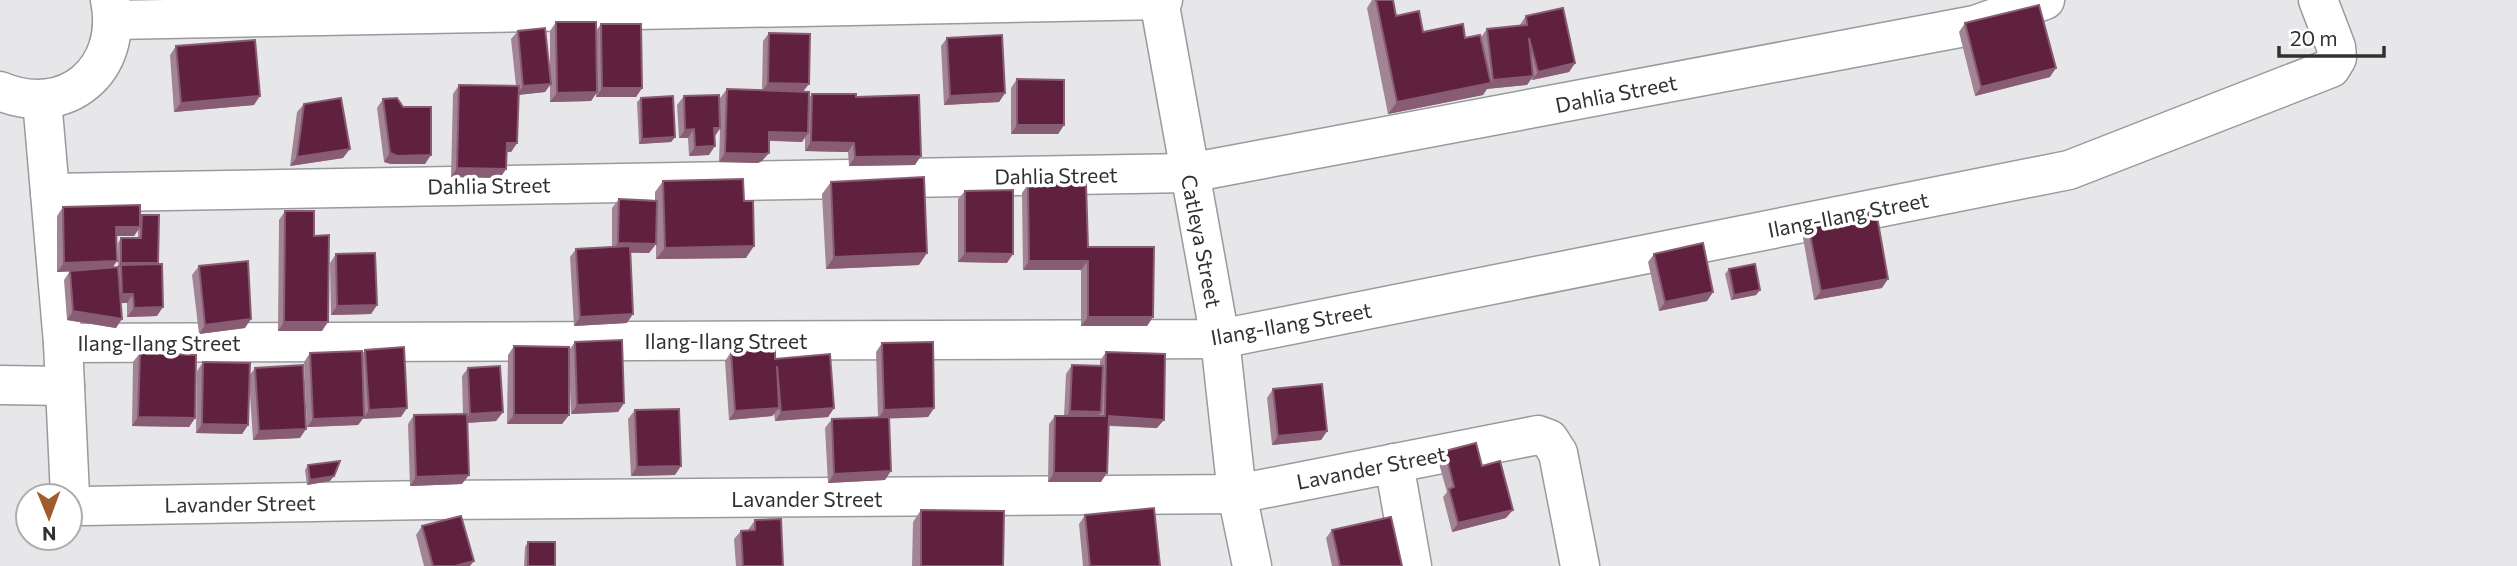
<svg xmlns="http://www.w3.org/2000/svg" width="2517" height="566" viewBox="0 0 2517 566" font-family="Commissioner,sans-serif">
<rect width="100%" height="100%" fill="#e7e7ea"/>
<g fill="none" stroke-linecap="round" stroke-linejoin="round">
<defs>
<g id="street">
<path d="M1159,0L1220,339L1237,494L1252,566"/>
<path d="M114,20L1163,0"/>
<path d="M0,91C66,119 124,70 110,0"/>
<path d="M42,100L63,343L70,496"/>
<path d="M50,193L1189,173L1975,25L2045,0"/>
<path d="M63,343L1220,339L2069,170L2331,68L2337,58L2336,47L2318,0"/>
<path d="M0,385L65,386"/>
<path d="M1394,463L1412,566"/>
<path d="M70,498L71,502L83,506L430,500L1237,494L1538,435L1549,439L1558,453L1580,566"/>
</g>
</defs>
<use href="#street" stroke="#999a9c" stroke-width="41"/>
<use href="#street" stroke="#fff" stroke-width="38"/>
</g>
<g fill="#a38494" fill-rule="evenodd">
<path d="M1372,0H1393L1396,16L1423,32L1465,38L1481,37L1487,29L1519,26L1526,16L1575,63L1569,72L1532,80L1531,79L1527,85L1486,89L1483,95L1388,114L1367,8Z"/>
<path d="M556,22L596,31L601,24L642,88L636,97H596V94L591,101L550,102V84L545,92L518,95L517,143L511,152H506V169L500,178L451,177L453,94L459,85L516,86L511,39L518,31L550,77V31Z"/>
<path d="M1965,23L2050,77L1975,96L1959,32Z"/>
<path d="M769,33L803,92L809,98L812,94L856,97L915,165L849,166L848,152L805,151V136L802,142L769,141L762,161L758,163L719,162L720,129L715,136L709,155L689,156L688,138H679L677,105L684,96L720,113V98L727,89L762,90L763,41Z"/>
<path d="M947,38L1005,93L999,102L944,105L941,46Z"/>
<path d="M176,46L254,105L174,112L170,55Z"/>
<path d="M1017,79L1064,125L1058,134H1011V88Z"/>
<path d="M641,98L675,137L671,142L639,144L637,102Z"/>
<path d="M383,99L425,164H391L384,162L377,108Z"/>
<path d="M304,104L343,158L290,166L297,112Z"/>
<path d="M663,181L746,258L656,259V233V244L649,253H630L627,323L574,326L570,257L576,249L612,247V208L619,199L655,200V192Z"/>
<path d="M831,182L919,265L826,269L822,194Z"/>
<path d="M1028,184L1153,317L1147,326H1081V270H1023L1022,193Z"/>
<path d="M965,191L1007,263L958,262V199Z"/>
<path d="M63,207L140,217L142,215L157,264V316L127,317V303H121L116,328L67,320L64,280L70,271L57,272V216ZM138,230V238H121L118,243V267H113L117,236H134Z"/>
<path d="M285,211L314,236L322,331H278L279,220Z"/>
<path d="M1808,224L1882,288L1814,300L1802,232Z"/>
<path d="M336,254L377,305L371,314L331,315L330,263Z"/>
<path d="M1654,254L1713,292L1707,301L1659,311L1648,262Z"/>
<path d="M199,266L245,328L199,334L192,275Z"/>
<path d="M1729,269L1760,290L1756,295L1731,300L1725,274Z"/>
<path d="M575,342L624,403L618,412L571,414L569,362V415L562,424H507L508,355L514,346L569,350Z"/>
<path d="M882,343L934,408L928,417L889,418L885,480L828,483L825,428L832,419L878,417L876,352Z"/>
<path d="M365,350L401,417L363,418L358,425L307,427L304,362L310,353L362,354Z"/>
<path d="M731,352L775,359L834,408L828,417L775,421L774,414L772,416L729,420L725,361Z"/>
<path d="M1106,352L1157,428L1108,426L1101,482H1048L1049,424L1055,416H1064L1066,374L1072,365L1100,366V361Z"/>
<path d="M140,353L195,418L189,427L132,426L133,362Z"/>
<path d="M203,362L249,376L255,368L300,438L253,440L249,380L248,425L242,434L196,433L197,371Z"/>
<path d="M468,368L503,412L496,421L467,423L462,484L410,486L408,424L414,415L463,414L462,376Z"/>
<path d="M1273,389L1327,431L1321,440L1272,445L1267,398Z"/>
<path d="M635,410L675,475L631,476L628,419Z"/>
<path d="M1445,451L1482,466L1506,518L1452,532L1443,497L1447,492L1438,460Z"/>
<path d="M308,465L330,481L307,485L305,470Z"/>
<path d="M921,510L1003,566H912L913,522Z"/>
<path d="M1085,515L1160,566H1083L1079,524Z"/>
<path d="M755,520L783,566H736L734,539L741,531L748,530Z"/>
<path d="M422,526L470,566H424L416,535Z"/>
<path d="M1332,530L1402,566H1332L1326,538Z"/>
<path d="M528,542L555,566H524L525,547Z"/>
</g>
<g fill="#885c72">
<path d="M1575,63L1569,72L1532,80L1538,72Z"/>
<path d="M2056,68L2050,77L1975,96L1981,87Z"/>
<path d="M1533,76L1527,85L1486,89L1493,80Z"/>
<path d="M768,83L809,84L802,93L762,92Z"/>
<path d="M1491,83L1483,95L1388,114L1397,102Z"/>
<path d="M551,84L545,92L517,95L523,86Z"/>
<path d="M602,88H642L636,97H596Z"/>
<path d="M597,92L591,101L550,102L557,93Z"/>
<path d="M1005,93L999,102L944,105L950,96Z"/>
<path d="M260,96L254,105L174,112L181,103Z"/>
<path d="M1017,125H1064L1058,134H1011Z"/>
<path d="M714,128H720L714,137Z"/>
<path d="M694,129L688,138H679L685,130Z"/>
<path d="M769,132L808,133L802,142L763,140Z"/>
<path d="M675,137L671,142L639,144L642,139Z"/>
<path d="M811,142L854,143L848,152L805,151Z"/>
<path d="M507,143H517L511,152L500,151Z"/>
<path d="M715,146L709,155L689,156L695,147Z"/>
<path d="M350,149L343,158L290,166L297,157Z"/>
<path d="M390,153L431,155L425,164H391L384,162Z"/>
<path d="M725,153H769L762,161L758,163L719,162Z"/>
<path d="M921,156L915,165L849,166L855,157Z"/>
<path d="M457,168L506,169L500,178L451,177Z"/>
<path d="M116,227H140L134,236H110Z"/>
<path d="M618,243L656,244L649,253L611,252Z"/>
<path d="M754,246L746,258L656,259L665,248Z"/>
<path d="M927,253L919,265L826,269L834,257Z"/>
<path d="M965,253L1013,254L1007,263L958,262Z"/>
<path d="M117,261L111,270L57,272L64,263Z"/>
<path d="M1029,261H1088L1081,270H1023Z"/>
<path d="M121,263H158L155,268L121,265L119,268H118Z"/>
<path d="M1888,279L1882,288L1814,300L1821,291Z"/>
<path d="M1760,290L1756,295L1731,300L1734,295Z"/>
<path d="M1713,292L1707,301L1659,311L1665,302Z"/>
<path d="M122,294H133L127,303H115Z"/>
<path d="M377,305L371,314L331,315L337,306Z"/>
<path d="M163,307L157,316L127,317L134,308Z"/>
<path d="M73,311L122,319L116,328L67,320Z"/>
<path d="M633,314L627,323L574,326L580,317Z"/>
<path d="M1088,317H1153L1147,326H1081Z"/>
<path d="M251,319L245,328L199,334L205,325Z"/>
<path d="M284,322H328L322,331H278Z"/>
<path d="M624,403L618,412L571,414L577,405Z"/>
<path d="M407,408L401,417L363,419L369,410Z"/>
<path d="M779,408L772,416L729,420L735,411Z"/>
<path d="M834,408L828,417L775,421L781,412Z"/>
<path d="M934,408L928,417L878,419L884,410Z"/>
<path d="M1070,411L1101,412L1094,421L1064,420Z"/>
<path d="M503,412L496,421L464,423L470,414Z"/>
<path d="M514,415H569L562,424H507Z"/>
<path d="M1109,416L1164,420L1157,428L1102,425Z"/>
<path d="M138,417L195,418L189,427L132,426Z"/>
<path d="M364,417L358,425L307,427L313,419Z"/>
<path d="M202,424L248,425L242,434L196,433Z"/>
<path d="M306,429L300,438L253,440L259,431Z"/>
<path d="M1327,431L1321,440L1272,445L1278,436Z"/>
<path d="M681,466L675,475L631,476L637,467Z"/>
<path d="M891,471L885,480L828,483L834,474Z"/>
<path d="M1054,473H1107L1101,482H1048Z"/>
<path d="M469,475L462,484L410,486L416,477Z"/>
<path d="M334,476L330,481L307,485L310,480Z"/>
<path d="M1513,510L1506,518L1452,532L1458,523Z"/>
<path d="M474,561L470,566H455Z"/>
</g>
<g fill="#5f213e" stroke="#885c72" stroke-width="2">
<path d="M1376,0H1393L1396,16L1419,11L1423,32L1463,24L1465,38L1480,35L1491,83L1397,102Z"/>
<path d="M2039,5L2056,68L1981,87L1965,23Z"/>
<path d="M1563,8L1575,63L1538,72L1529,38L1533,76L1493,80L1487,29L1527,25L1526,16Z"/>
<path d="M556,22H596L597,92L557,93Z"/>
<path d="M601,24H641L642,88H602Z"/>
<path d="M545,28L551,84L523,86L518,31Z"/>
<path d="M769,33L810,34L809,84L768,83Z"/>
<path d="M1002,35L1005,93L950,96L947,38Z"/>
<path d="M255,40L260,96L181,103L176,46Z"/>
<path d="M1017,79L1064,80V125H1017Z"/>
<path d="M459,85L519,86L517,143H507L506,169L457,168Z"/>
<path d="M727,89L809,92L808,133L769,132V153L764,154L725,153Z"/>
<path d="M812,94H856V97L919,95L921,156L855,157L854,143L811,142Z"/>
<path d="M719,95L720,128H714L715,146L695,147L694,129L685,130L684,96Z"/>
<path d="M673,96L675,137L642,139L641,98Z"/>
<path d="M341,98L350,149L297,157L304,104Z"/>
<path d="M397,98L403,107H431V155L397,156L390,153L383,99Z"/>
<path d="M924,177L927,253L834,257L831,182Z"/>
<path d="M743,179L744,201H753L754,246L665,248L663,181Z"/>
<path d="M1028,184H1086L1088,247H1154L1153,317H1088V261H1029Z"/>
<path d="M1013,190V254L965,253V191Z"/>
<path d="M619,199L657,201L656,244L618,243Z"/>
<path d="M140,205V227H116L117,261L64,263L63,207Z"/>
<path d="M285,211H314V236L329,235L328,322H284Z"/>
<path d="M1876,211L1888,279L1821,291L1808,224Z"/>
<path d="M142,215H159L158,263H121V238H141Z"/>
<path d="M1703,243L1713,292L1665,302L1654,254Z"/>
<path d="M630,246L633,314L580,317L576,249Z"/>
<path d="M375,253L377,305L337,306L336,254Z"/>
<path d="M248,261L251,319L205,325L199,266Z"/>
<path d="M162,264L163,307L134,308L133,294H122L121,265Z"/>
<path d="M1755,264L1760,290L1734,295L1729,269Z"/>
<path d="M118,267L122,319L73,311L70,271Z"/>
<path d="M622,340L624,403L577,405L575,342Z"/>
<path d="M933,342L934,408L884,410L882,343Z"/>
<path d="M514,346L569,347V415H514Z"/>
<path d="M404,347L407,408L369,410L365,350Z"/>
<path d="M775,349V359L830,354L834,408L781,412L777,366L779,408L735,411L731,352Z"/>
<path d="M362,351L364,417L313,419L310,353Z"/>
<path d="M1106,352L1165,354L1164,420L1109,416L1107,473H1054L1055,416H1105Z"/>
<path d="M140,353L196,355L195,418L138,417Z"/>
<path d="M203,362L250,363L248,425L202,424Z"/>
<path d="M303,365L306,429L259,431L255,368Z"/>
<path d="M1072,365L1103,366L1101,412L1070,411Z"/>
<path d="M500,366L503,412L470,414L468,368Z"/>
<path d="M1322,384L1327,431L1278,436L1273,389Z"/>
<path d="M679,409L681,466L637,467L635,410Z"/>
<path d="M467,414L469,475L416,477L414,415Z"/>
<path d="M889,417L891,471L834,474L832,419Z"/>
<path d="M1476,443L1482,466L1500,461L1513,510L1458,523L1449,489L1454,487L1445,451Z"/>
<path d="M340,461L334,476L310,480L308,465Z"/>
<path d="M1154,508L1160,566H1090L1085,515Z"/>
<path d="M921,510L1004,511L1003,566H921Z"/>
<path d="M461,516L474,561L455,566H433L422,526Z"/>
<path d="M1391,517L1402,566H1340L1332,530Z"/>
<path d="M781,519L783,566H743L741,531L755,530V520Z"/>
<rect x="528" y="542" width="27" height="24"/>
</g>
<g text-anchor="middle" dominant-baseline="central" stroke-width="7" stroke-linejoin="round" paint-order="stroke">
<g font-size="21" fill="#313132" stroke="#fff">
<text transform="translate(1616 93) rotate(-11)">Dahlia Street</text>
<text transform="translate(1056 175) rotate(-1)">Dahlia Street</text>
<text transform="translate(489 185) rotate(-1)">Dahlia Street</text>
<text transform="translate(1848 214) rotate(-11)">Ilang-Ilang Street</text>
<text transform="translate(1202 241) rotate(79)">Catleya Street</text>
<text transform="translate(1291 323) rotate(-10)">Ilang-Ilang Street</text>
<text x="726" y="340">Ilang-Ilang Street</text>
<text x="159" y="342">Ilang-Ilang Street</text>
<text transform="translate(1371 467) rotate(-11)">Lavander Street</text>
<text x="807" y="498">Lavander Street</text>
<text transform="translate(240 503) rotate(-1)">Lavander Street</text>
</g>
</g>
<g transform="translate(49 517) rotate(179)"><circle r="33" fill="#ffffff" stroke="#adadad" stroke-width="2"/>
<path d="M0-5L12 26L0 18L-12 26Z" fill="#a05c2d"/>
<text y="-10" font-size="19" font-weight="bold" text-anchor="middle" fill="#313132">N</text>
</g>
<path d="M2279 46v10h105v-10" fill="none" stroke="#313132" stroke-width="3.5"/>
<text x="2290" y="46" font-size="21" fill="#313132" stroke="#ffffff" stroke-width="5" paint-order="stroke">20 m</text>
</svg>
